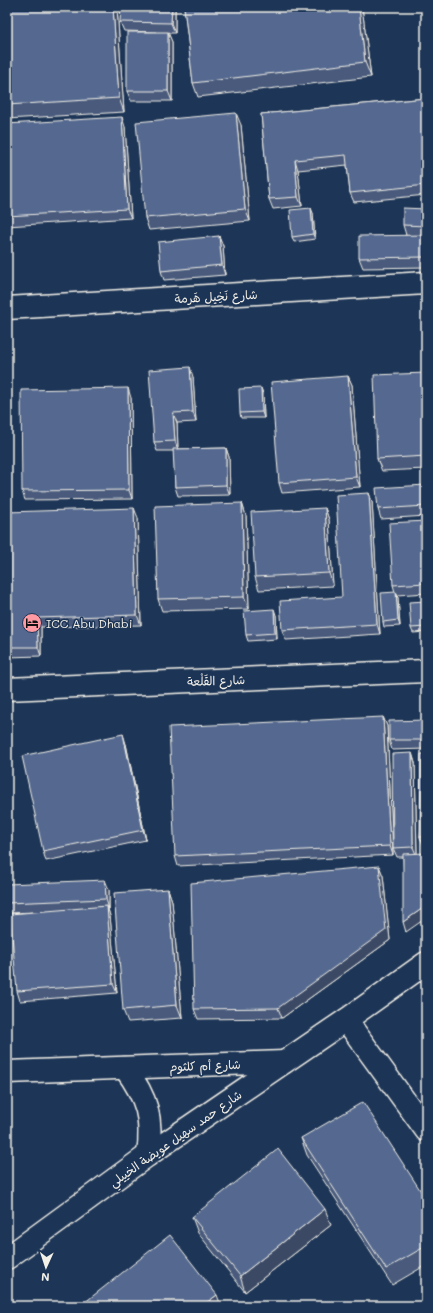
<svg xmlns="http://www.w3.org/2000/svg" width="433" height="1313" viewBox="0 0 433 1313" font-family="Mali,'Playpen Sans Arabic',sans-serif">
<rect width="100%" height="100%" fill="#1d3557"/>
<filter id="ink" filterUnits="userSpaceOnUse"><feTurbulence type="fractalNoise" baseFrequency=".025" numOctaves="2"/><feDisplacementMap in="SourceGraphic" scale="8" xChannelSelector="R" yChannelSelector="G"/><feConvolveMatrix kernelMatrix="1 2 1 2 8 2 1 2 1" color-interpolation-filters="sRGB"/></filter>
<g filter="url(#ink)">
<g fill="none" stroke-linecap="round" stroke-linejoin="round">
<defs>
<g id="street">
<path d="M7,308L426,283"/>
<path d="M7,689L426,671"/>
<path d="M346,1020L426,1130"/>
<path d="M125,1068C147,1098 153,1118 148,1155"/>
<path d="M7,1072L284,1062"/>
<path d="M7,1258L148,1155L346,1020L426,963"/>
</g>
</defs>
<use href="#street" stroke="#f4f1e8" stroke-width="25"/>
<use href="#street" stroke="#1d3557" stroke-width="22"/>
</g>
<g fill="#485a7c" stroke="#f4f1e8">
<path d="M7,7H117L124,112L7,119Z"/>
<path d="M175,7V33H168L172,42V101H131L127,91L156,32L124,31L120,22Z"/>
<path d="M184,7H362L371,77L198,97L193,83Z"/>
<path d="M426,98V195L354,202L350,193L347,165L298,170L302,206L273,209L269,199L261,114Z"/>
<path d="M7,124L125,127L131,218L7,226Z"/>
<path d="M241,125L250,221L149,230L145,218Z"/>
<path d="M426,209V267L363,268L359,258L406,235L403,225Z"/>
<path d="M313,213L315,239L294,242L292,237Z"/>
<path d="M219,236L223,246L225,275L164,280L161,271Z"/>
<path d="M426,373V469L382,471L377,459Z"/>
<path d="M348,376L352,385L360,487L282,493L279,483Z"/>
<path d="M193,377L196,422L177,423L178,449L226,448L229,457L230,495L178,496L175,487L174,451H157L154,442Z"/>
<path d="M261,388L263,394L264,418H241L240,413Z"/>
<path d="M131,398L132,499L25,500L22,491Z"/>
<path d="M426,485V516L381,519L378,509Z"/>
<path d="M369,493L372,502L380,634L286,640L282,630L342,597Z"/>
<path d="M242,503L246,516L249,609L162,611L158,599Z"/>
<path d="M325,508L329,520L333,586L259,590L255,577Z"/>
<path d="M7,512L138,518L141,625L41,627V656L7,657Z"/>
<path d="M426,521V593L397,595L398,598L400,626L384,627L383,622L395,592L393,585Z"/>
<path d="M426,601V632L413,633L411,628Z"/>
<path d="M276,615L277,639L248,641L246,635Z"/>
<path d="M383,717L387,726L393,855L178,866L175,856Z"/>
<path d="M426,720V749L392,750L389,740Z"/>
<path d="M126,744L146,840L46,861L43,851Z"/>
<path d="M412,753L415,763L417,853L406,932L403,857H397L393,848Z"/>
<path d="M426,754V847H424L420,837Z"/>
<path d="M7,829L9,836L10,877H7Z"/>
<path d="M379,866L383,876L390,940L282,1018L198,1019L194,1009Z"/>
<path d="M7,884L109,890V909H108L110,916L117,993L20,1001L17,991L37,912L7,913Z"/>
<path d="M168,889L172,901L182,1018L128,1022L123,1010Z"/>
<path d="M301,1138L426,1199V1265L392,1285L307,1155Z"/>
<path d="M192,1217L331,1225L245,1292L198,1233Z"/>
</g>
<g fill="#3b4a65" stroke="#f4f1e8">
<path d="M113,7H117L124,112L119,98Z"/>
<path d="M172,7H175V33L171,23Z"/>
<path d="M359,7H362L371,77L365,62Z"/>
<path d="M168,32L172,42V101L168,91Z"/>
<path d="M236,113L241,125L250,221L245,209Z"/>
<path d="M122,117L125,127L131,218L127,209Z"/>
<path d="M295,160L298,170L302,206L298,197Z"/>
<path d="M311,208L313,213L315,239L313,234Z"/>
<path d="M219,236L223,246L225,275L222,265Z"/>
<path d="M190,367L193,377L196,422L193,412Z"/>
<path d="M348,376L352,385L360,487L356,477Z"/>
<path d="M128,388L131,398L132,499L129,490Z"/>
<path d="M261,388L263,394L264,418L262,412Z"/>
<path d="M173,413L177,423L178,450L175,441Z"/>
<path d="M226,448L229,457L230,495L226,485Z"/>
<path d="M369,493L372,502L380,634L377,624Z"/>
<path d="M242,503L246,516L249,609L244,597Z"/>
<path d="M134,508L138,518L141,625L137,615Z"/>
<path d="M325,508L329,520L333,586L329,573Z"/>
<path d="M396,592L398,598L400,626L398,620Z"/>
<path d="M274,609L276,615L277,639L275,633Z"/>
<path d="M37,618L41,627V656L38,647Z"/>
<path d="M383,717L387,726L393,855L390,846Z"/>
<path d="M123,734L126,744L146,840L143,830Z"/>
<path d="M412,753L415,763L417,857L413,847Z"/>
<path d="M7,829L9,836L10,877L7,869Z"/>
<path d="M379,866L383,876L390,940L282,1018L278,1008Z"/>
<path d="M105,880L109,890V909L106,899Z"/>
<path d="M168,889L172,901L182,1018L177,1005Z"/>
<path d="M107,906L110,916L117,993L113,984Z"/>
<path d="M426,906V918L406,932L403,922Z"/>
<path d="M325,1209L331,1225L245,1292L240,1276Z"/>
<path d="M217,1295L221,1306H202Z"/>
</g>
<g fill="#546990" stroke="#f4f1e8">
<path d="M7,7H113L119,98L7,105Z"/>
<path d="M121,7H172L171,23L120,22Z"/>
<path d="M184,7H359L365,62L193,83Z"/>
<rect x="127" y="32" width="41" height="59"/>
<path d="M426,98V185L350,193L346,155L295,160L298,197L269,199L261,114Z"/>
<path d="M236,113L245,209L145,218L136,122Z"/>
<path d="M122,117L127,209L7,216V124Z"/>
<path d="M311,208L313,234L292,237L290,210Z"/>
<path d="M403,208L426,209V226L403,225Z"/>
<path d="M426,235V257L359,258V236Z"/>
<path d="M219,236L222,265L161,271L158,242Z"/>
<path d="M190,367L193,412L173,413L175,441L154,442L149,370Z"/>
<path d="M426,373V456L377,459L374,375Z"/>
<path d="M348,376L356,477L279,483L271,382Z"/>
<path d="M128,388L129,490L22,491L21,390Z"/>
<path d="M261,388L262,412L240,413L239,389Z"/>
<path d="M226,448V485L175,487L173,449Z"/>
<path d="M426,485V506L378,509L376,488Z"/>
<path d="M369,493L377,624L282,630L280,601L342,597L336,495Z"/>
<path d="M242,503L244,597L158,599L155,506Z"/>
<path d="M134,508L137,615L37,618L38,647H7V512Z"/>
<path d="M325,508L329,573L255,577L251,512Z"/>
<path d="M426,521V583L393,585L389,523Z"/>
<path d="M396,592L398,620L383,622L381,593Z"/>
<path d="M426,601V627L411,628L409,602Z"/>
<path d="M274,609L275,633L246,635L244,611Z"/>
<path d="M383,717L390,846L175,856L169,727Z"/>
<path d="M426,720V740H389V721Z"/>
<path d="M123,734L143,830L43,851L22,756Z"/>
<path d="M412,753L413,847L393,848L392,754Z"/>
<path d="M421,754H426V837H420Z"/>
<path d="M426,853V906L403,922V854Z"/>
<path d="M379,866L386,930L278,1008L194,1009L191,883Z"/>
<path d="M105,880L106,899L7,903V884Z"/>
<path d="M168,889L177,1005L123,1010L114,893Z"/>
<path d="M107,906L113,984L17,991L10,914Z"/>
<path d="M363,1102L426,1199V1246L386,1269L301,1138Z"/>
<path d="M278,1149L325,1209L240,1276L192,1217Z"/>
<path d="M170,1235L217,1295L202,1306H86L84,1303Z"/>
</g>
</g>
<defs>
<symbol id="hotel-disc" viewBox="-11 -11 22 22"><circle r="9.5" fill="#ff9aa2" stroke="#1d3557"/><path d="M-6-4.5h1.5V1H6V5H4.5V3h-9V5H-6ZM-4 0a1.8 1.8 0 1 1 3.6 0ZM.5 0V-2.5h3Q6-2.5 6 0Z" fill="#111"/></symbol>
</defs>
<g fill-rule="evenodd">
<use href="#hotel-disc" x="21" y="612" width="22" height="22"/>
</g>
<g text-anchor="middle" dominant-baseline="central" stroke-width="3" stroke-linejoin="round" paint-order="stroke">
<g font-size="12" fill="#f4f1e8" stroke="#1d3557">
<text transform="translate(216 296) rotate(-3)">شارع نَخِيل هَرمة</text>
<text transform="translate(216 680) rotate(-2)">شارع القَلْعة</text>
<text transform="translate(205 1065) rotate(-2)">شارع أم كلثوم</text>
<text transform="translate(175 1138) rotate(-35)">شارع حمد سهيل عويضة الخييلي</text>
</g>
<g font-size="12" fill="#f4f1e8" stroke="#1d3557" text-anchor="start">
<text x="46" y="623">ICC Abu Dhabi</text>
</g>
</g>
<rect width="433" height="1313" fill="none" stroke="#1d3557" stroke-width="24"/>
<rect x="12" y="12" width="409" height="1289" fill="none" stroke="#f4f1e8" stroke-width="1.5" filter="url(#ink)"/>
<g transform="translate(46 1267) rotate(183)" stroke="#1d3557" stroke-width="3" paint-order="stroke">
<path d="M0-3L7 15L0 10L-7 15Z" fill="#f4f1e8"/>
<text y="-6" font-size="11" font-weight="bold" text-anchor="middle" fill="#f4f1e8">N</text>
</g>
</svg>
